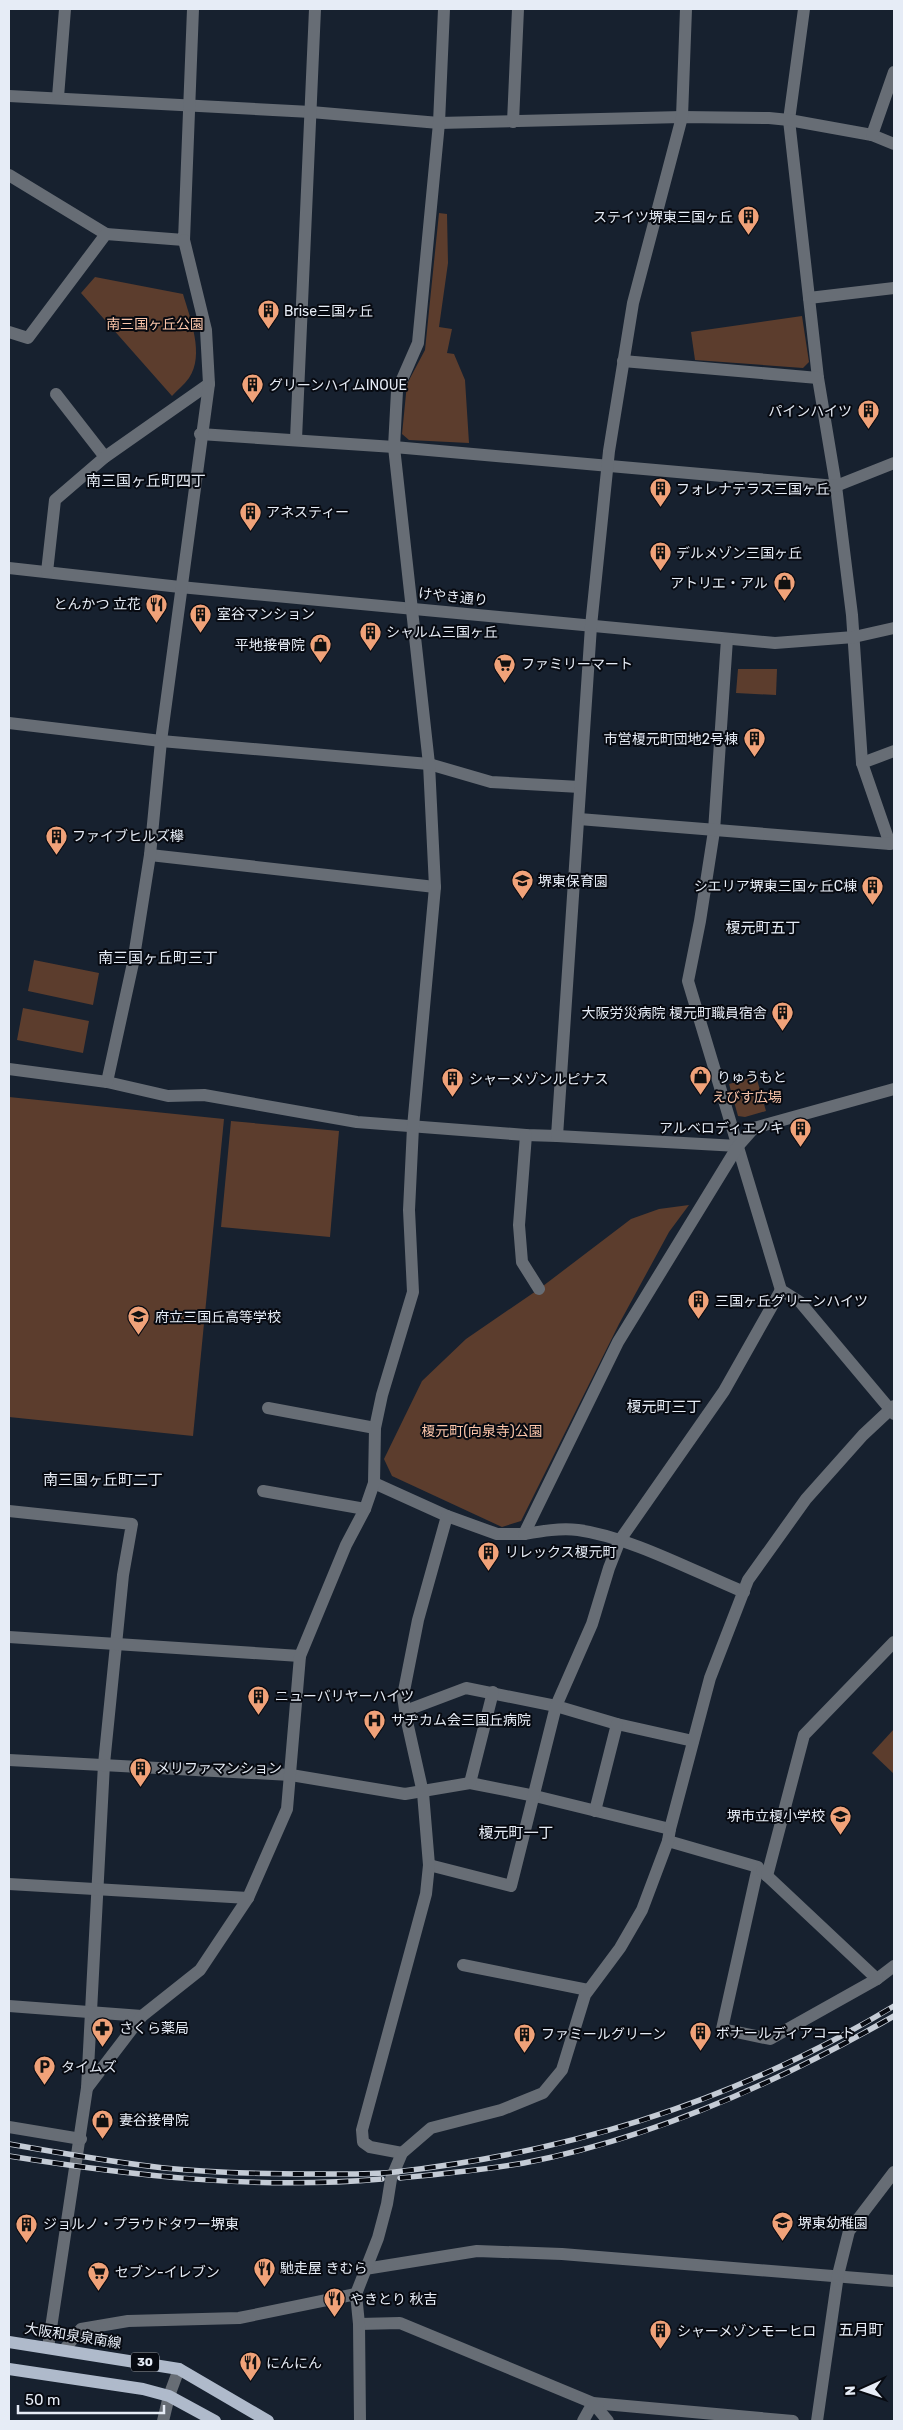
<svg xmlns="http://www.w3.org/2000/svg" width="903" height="2430" viewBox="0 0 903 2430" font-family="Rubik,'Noto Sans JP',sans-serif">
<rect width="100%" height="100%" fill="#17212f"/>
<g fill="#5c3d2d">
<path d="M439,213L447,214L448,263L439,327L452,329L447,353L454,354L465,380L469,443L409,440L402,434L407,384L425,350Z"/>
<path d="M95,277L183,294C190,318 205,355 189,378C184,385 177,390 172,396L81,293Z"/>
<path d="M802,316L809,362L803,368L695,360L691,332Z"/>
<path d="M738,669H777L776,695L736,693Z"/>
<path d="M34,960L99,973L93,1005L28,991Z"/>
<path d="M23,1008L89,1021L83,1053L17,1040Z"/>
<path d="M756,1076L766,1111L745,1117L738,1116L729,1084Z"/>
<path d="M9,1097L224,1119L193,1436L9,1417Z"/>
<path d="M231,1121L339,1131L330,1237L221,1227Z"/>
<path d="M689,1205L669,1232L619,1324L521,1521L502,1527L392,1476L384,1459L422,1381L466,1339L539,1289L631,1219L659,1209Z"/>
<path d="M894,1729V1774L872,1753Z"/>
</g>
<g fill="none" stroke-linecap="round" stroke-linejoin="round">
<g stroke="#676d75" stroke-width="12">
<path d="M804,9L789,120L818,378L836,486L852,615L862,763"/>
<path d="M9,96L311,112L439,123L682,117L769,118L789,120L872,135L894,144"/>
<path d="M58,97L65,9"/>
<path d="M513,122L518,9"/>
<path d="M872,135L894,72"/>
<path d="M9,175L106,234"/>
<path d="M809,298L894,288"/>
<path d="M9,332L28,338L106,234L184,240L193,9"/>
<path d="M623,361L818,378"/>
<path d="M56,394L105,457"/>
<path d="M200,434L394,447L836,486L894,463"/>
<path d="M296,439L315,9"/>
<path d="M9,568L180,587L775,643L854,637L894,628"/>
<path d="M47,572L55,500L105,457L209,384"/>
<path d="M727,639L714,831L700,921L688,981L781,1290L800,1302L894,1414"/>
<path d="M9,723L161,741L429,764L491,782L580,787"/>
<path d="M894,751L862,763L890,844L894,843"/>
<path d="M579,819L890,844"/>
<path d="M150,855L435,887"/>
<path d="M9,1069L107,1082L168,1096L204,1095L357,1122L526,1135L557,1136L591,626L609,451L633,303L682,117L686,9"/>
<path d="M107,1082L133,963L150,855L161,741L209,384L206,330L184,240"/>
<path d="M526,1135L519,1225L522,1262L539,1289"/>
<path d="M557,1136L738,1146"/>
<path d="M268,1408L375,1428"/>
<path d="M374,1483L447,1516L497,1534H524L618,1342L738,1146L754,1128L894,1089"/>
<path d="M263,1491L365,1509"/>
<path d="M9,1511L132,1524L123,1575L104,1764L87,2088L48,2348"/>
<path d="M524,1534C542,1531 560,1528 578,1530C630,1537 695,1572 744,1592"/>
<path d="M9,1637L300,1656"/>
<path d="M405,1711L466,1688L556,1706L617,1724L693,1741"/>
<path d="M9,1760L291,1775L405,1794L470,1783L535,1796L670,1829"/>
<path d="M470,1783L493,1692"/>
<path d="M595,1811L617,1724"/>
<path d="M668,1841L758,1867L722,2029L770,2039L877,1979L894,1966"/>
<path d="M429,1865L511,1886L556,1706L592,1624L609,1568L620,1540L724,1391L781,1290"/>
<path d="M762,1871L877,1979"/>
<path d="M767,1876L804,1735L894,1642"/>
<path d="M9,1884L248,1898"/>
<path d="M463,1965L588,1990"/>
<path d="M9,2006L142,2016"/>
<path d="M87,2088L142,2016L200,1970L248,1898L287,1809L300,1656L346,1545L365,1509L374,1483L375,1428L382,1395L413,1292L409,1210L413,1127L435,887L429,764L394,447L397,391L418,343L439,123L444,9"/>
<path d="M9,2127L81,2139"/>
<path d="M402,2153L370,2147L363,2142L362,2130L426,1894L429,1865L423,1793L406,1717L403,1696L418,1620L447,1516"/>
<path d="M365,2269L477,2251L562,2254L894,2281"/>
<path d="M359,2324L400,2323L593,2403L793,2421"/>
<path d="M64,2350L81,2329L128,2321L239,2318L356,2294"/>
<path d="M163,2421L169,2396L179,2369"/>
<path d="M360,2421L359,2324L356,2294L378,2238L387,2204L391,2179L402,2153L431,2128L501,2110L543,2093L562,2070L585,1995L620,1948L642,1910L668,1841L670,1829L710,1678L748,1580L806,1499L863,1435L894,1406"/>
<path d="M583,2421L593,2403L608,2421"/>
<path d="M817,2421L838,2275L849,2231L894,2172"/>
</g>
<g stroke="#afbacb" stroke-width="12">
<path d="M9,2342L179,2369L268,2421"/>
<path d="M9,2369L143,2389L169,2396L215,2421"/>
</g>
<defs>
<g id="rail">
<path d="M9,2144C60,2153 112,2162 164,2168C213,2173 262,2174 312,2174C339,2174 367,2175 395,2172C574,2152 740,2099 894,2006"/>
<path d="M9,2156C134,2176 255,2190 382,2179"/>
<path d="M400,2178C441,2174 483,2170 524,2163C655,2138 779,2082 894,2016"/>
</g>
</defs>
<use href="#rail" stroke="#c4cbd5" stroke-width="5.5"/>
<use href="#rail" stroke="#070a11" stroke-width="4" stroke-dasharray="11" stroke-linecap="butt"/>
</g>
<defs>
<symbol id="building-pin" viewBox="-11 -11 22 30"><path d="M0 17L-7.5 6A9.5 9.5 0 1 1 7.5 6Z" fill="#f0a279" stroke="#070a11"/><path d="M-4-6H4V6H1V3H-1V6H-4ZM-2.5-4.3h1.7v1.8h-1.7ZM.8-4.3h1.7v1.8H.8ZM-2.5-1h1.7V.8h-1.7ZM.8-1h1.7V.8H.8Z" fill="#111"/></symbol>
<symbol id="shop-pin" viewBox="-11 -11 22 30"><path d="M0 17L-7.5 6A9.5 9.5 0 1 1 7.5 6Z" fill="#f0a279" stroke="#070a11"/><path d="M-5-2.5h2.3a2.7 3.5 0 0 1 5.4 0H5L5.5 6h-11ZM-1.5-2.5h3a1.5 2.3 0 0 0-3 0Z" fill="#111"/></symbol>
<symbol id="restaurant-pin" viewBox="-11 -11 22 30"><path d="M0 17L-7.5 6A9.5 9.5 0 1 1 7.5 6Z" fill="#f0a279" stroke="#070a11"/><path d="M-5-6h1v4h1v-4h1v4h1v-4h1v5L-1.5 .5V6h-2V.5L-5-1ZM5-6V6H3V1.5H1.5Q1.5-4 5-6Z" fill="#111"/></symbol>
<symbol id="supermarket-pin" viewBox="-11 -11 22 30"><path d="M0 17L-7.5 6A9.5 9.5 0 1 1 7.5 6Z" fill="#f0a279" stroke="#070a11"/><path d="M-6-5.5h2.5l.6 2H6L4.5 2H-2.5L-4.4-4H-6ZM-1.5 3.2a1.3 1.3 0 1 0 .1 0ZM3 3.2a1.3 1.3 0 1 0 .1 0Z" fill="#111"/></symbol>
<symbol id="school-pin" viewBox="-11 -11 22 30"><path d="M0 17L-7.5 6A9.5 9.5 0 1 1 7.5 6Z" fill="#f0a279" stroke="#070a11"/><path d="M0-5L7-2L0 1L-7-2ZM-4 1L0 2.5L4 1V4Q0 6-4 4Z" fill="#111"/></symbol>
<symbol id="hospital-pin" viewBox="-11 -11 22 30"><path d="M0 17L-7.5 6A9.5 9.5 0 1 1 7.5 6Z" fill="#f0a279" stroke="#070a11"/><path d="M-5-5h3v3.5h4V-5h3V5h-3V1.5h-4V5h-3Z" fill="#111"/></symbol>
<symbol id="pharmacy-pin" viewBox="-11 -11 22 30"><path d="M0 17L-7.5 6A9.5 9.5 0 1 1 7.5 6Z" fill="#f0a279" stroke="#070a11"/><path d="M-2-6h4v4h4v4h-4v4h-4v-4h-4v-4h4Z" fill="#111"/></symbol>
<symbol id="parking-pin" viewBox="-11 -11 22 30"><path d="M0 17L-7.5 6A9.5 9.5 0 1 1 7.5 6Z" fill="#f0a279" stroke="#070a11"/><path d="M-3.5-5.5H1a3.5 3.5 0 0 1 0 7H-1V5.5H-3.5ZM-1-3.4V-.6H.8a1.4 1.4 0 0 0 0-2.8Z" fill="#111"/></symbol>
</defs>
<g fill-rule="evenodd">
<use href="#building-pin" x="736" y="204" width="25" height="34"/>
<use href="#building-pin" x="256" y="298" width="25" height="34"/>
<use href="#building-pin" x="240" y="372" width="25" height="34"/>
<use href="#building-pin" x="856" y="398" width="25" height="34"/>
<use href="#building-pin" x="648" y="476" width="25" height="34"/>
<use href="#building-pin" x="238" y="500" width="25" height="34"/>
<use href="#building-pin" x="648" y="540" width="25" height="34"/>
<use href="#shop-pin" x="772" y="570" width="25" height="34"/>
<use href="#restaurant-pin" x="144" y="592" width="25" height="34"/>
<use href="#building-pin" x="188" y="602" width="25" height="34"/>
<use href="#building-pin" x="358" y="620" width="25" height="34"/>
<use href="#shop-pin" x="308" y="632" width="25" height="34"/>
<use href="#supermarket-pin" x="492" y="652" width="25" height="34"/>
<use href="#building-pin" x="742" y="726" width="25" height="34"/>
<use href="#building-pin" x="44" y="824" width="25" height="34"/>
<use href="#school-pin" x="510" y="868" width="25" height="34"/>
<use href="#building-pin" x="860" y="874" width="25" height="34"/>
<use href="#building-pin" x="770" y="1000" width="25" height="34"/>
<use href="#shop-pin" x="688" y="1064" width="25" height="34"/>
<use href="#building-pin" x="440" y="1066" width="25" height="34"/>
<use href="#building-pin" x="788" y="1116" width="25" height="34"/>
<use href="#building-pin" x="686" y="1288" width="25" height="34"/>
<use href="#school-pin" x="126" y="1304" width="25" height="34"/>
<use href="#building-pin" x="476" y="1540" width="25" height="34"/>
<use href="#building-pin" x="246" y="1684" width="25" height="34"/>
<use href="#hospital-pin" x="362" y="1708" width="25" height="34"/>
<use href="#building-pin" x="128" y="1756" width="25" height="34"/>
<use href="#school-pin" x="828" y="1804" width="25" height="34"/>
<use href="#pharmacy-pin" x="90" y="2016" width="25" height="34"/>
<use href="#building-pin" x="688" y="2020" width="25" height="34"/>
<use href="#building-pin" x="512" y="2022" width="25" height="34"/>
<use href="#parking-pin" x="32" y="2054" width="25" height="34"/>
<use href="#shop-pin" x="90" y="2108" width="25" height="34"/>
<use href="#school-pin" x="770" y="2210" width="25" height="34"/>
<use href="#building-pin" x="14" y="2212" width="25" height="34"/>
<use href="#restaurant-pin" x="252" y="2256" width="25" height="34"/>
<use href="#supermarket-pin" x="86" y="2260" width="25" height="34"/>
<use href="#restaurant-pin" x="322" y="2286" width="25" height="34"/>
<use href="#building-pin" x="648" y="2318" width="25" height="34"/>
<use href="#restaurant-pin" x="238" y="2350" width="25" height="34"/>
</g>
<g text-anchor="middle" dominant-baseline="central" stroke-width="4" stroke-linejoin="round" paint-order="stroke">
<rect fill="#070a11" stroke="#a3a8b1" stroke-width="1" x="131" y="2352.5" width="28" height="19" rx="4"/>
<g font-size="12" font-weight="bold" fill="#e6ecf6">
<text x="145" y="2362">30</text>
</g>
<g font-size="14" fill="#e6ecf6" stroke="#070a11" text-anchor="start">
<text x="733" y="217" text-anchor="end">ステイツ堺東三国ヶ丘</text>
<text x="284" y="311">Brise三国ヶ丘</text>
<text x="269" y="385">グリーンハイムINOUE</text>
<text x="852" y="411" text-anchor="end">パインハイツ</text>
<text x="676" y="489">フォレナテラス三国ヶ丘</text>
<text x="266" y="512">アネスティー</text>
<text x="676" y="553">デルメゾン三国ヶ丘</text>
<text x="768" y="583" text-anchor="end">アトリエ・アル</text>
<text x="141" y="604" text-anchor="end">とんかつ 立花</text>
<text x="217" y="614">室谷マンション</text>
<text x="386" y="632">シャルム三国ヶ丘</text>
<text x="305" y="645" text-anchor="end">平地接骨院</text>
<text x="521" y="664">ファミリーマート</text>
<text x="738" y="739" text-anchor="end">市営榎元町団地2号棟</text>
<text x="72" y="836">ファイブヒルズ欅</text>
<text x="538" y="881">堺東保育園</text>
<text x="857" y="886" text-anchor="end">シエリア堺東三国ヶ丘C棟</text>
<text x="767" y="1013" text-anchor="end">大阪労災病院 榎元町職員宿舎</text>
<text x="717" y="1077">りゅうもと</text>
<text x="469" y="1079">シャーメゾンルピナス</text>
<text x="784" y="1128" text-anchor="end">アルベロディエノキ</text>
<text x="715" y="1301">三国ヶ丘グリーンハイツ</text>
<text x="155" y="1317">府立三国丘高等学校</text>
<text x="505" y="1552">リレックス榎元町</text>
<text x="275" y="1696">ニューバリヤーハイツ</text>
<text x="391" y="1720">サヂカム会三国丘病院</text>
<text x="156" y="1768">メリファマンション</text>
<text x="825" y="1816" text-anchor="end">堺市立榎小学校</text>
<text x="119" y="2028">さくら薬局</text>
<text x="716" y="2033">ボナールディアコート</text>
<text x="541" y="2034">ファミールグリーン</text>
<text x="61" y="2067">タイムズ</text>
<text x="119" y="2120">妻谷接骨院</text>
<text x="798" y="2223">堺東幼稚園</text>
<text x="43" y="2224">ジョルノ・プラウドタワー堺東</text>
<text x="280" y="2268">馳走屋 きむら</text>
<text x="115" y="2272">セブン-イレブン</text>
<text x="350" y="2299">やきとり 秋吉</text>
<text x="677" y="2331">シャーメゾンモーヒロ</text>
<text x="266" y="2363">にんにん</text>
</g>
<g font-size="14" fill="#fcc6aa" stroke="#070a11">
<text x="155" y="324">南三国ヶ丘公園</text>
<text x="747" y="1097">えびす広場</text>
<text x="482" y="1431">榎元町(向泉寺)公園</text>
</g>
<g font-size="14" fill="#e6ecf6" stroke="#070a11">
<text transform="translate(453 597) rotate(6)">けやき通り</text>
<text transform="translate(73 2336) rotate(9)">大阪和泉泉南線</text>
</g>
<g font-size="15" fill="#e6ecf6" stroke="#070a11">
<text x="146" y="481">南三国ヶ丘町四丁</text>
<text x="763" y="928">榎元町五丁</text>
<text x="158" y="958">南三国ヶ丘町三丁</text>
<text x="664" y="1407">榎元町三丁</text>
<text x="103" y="1480">南三国ヶ丘町二丁</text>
<text x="516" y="1833">榎元町一丁</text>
<text x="861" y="2330">五月町</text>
</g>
</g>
<rect width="903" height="2430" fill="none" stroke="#e6ecf6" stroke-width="20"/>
<g transform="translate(863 2390) rotate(267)" stroke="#070a11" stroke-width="4" paint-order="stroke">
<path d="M0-4L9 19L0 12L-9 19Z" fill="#e6ecf6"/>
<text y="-8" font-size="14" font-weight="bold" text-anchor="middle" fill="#e6ecf6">N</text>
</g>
<path d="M18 2405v8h146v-8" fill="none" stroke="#e6ecf6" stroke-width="2.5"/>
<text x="25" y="2405" font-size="15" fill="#e6ecf6" stroke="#070a11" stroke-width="4" paint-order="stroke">50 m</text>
</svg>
